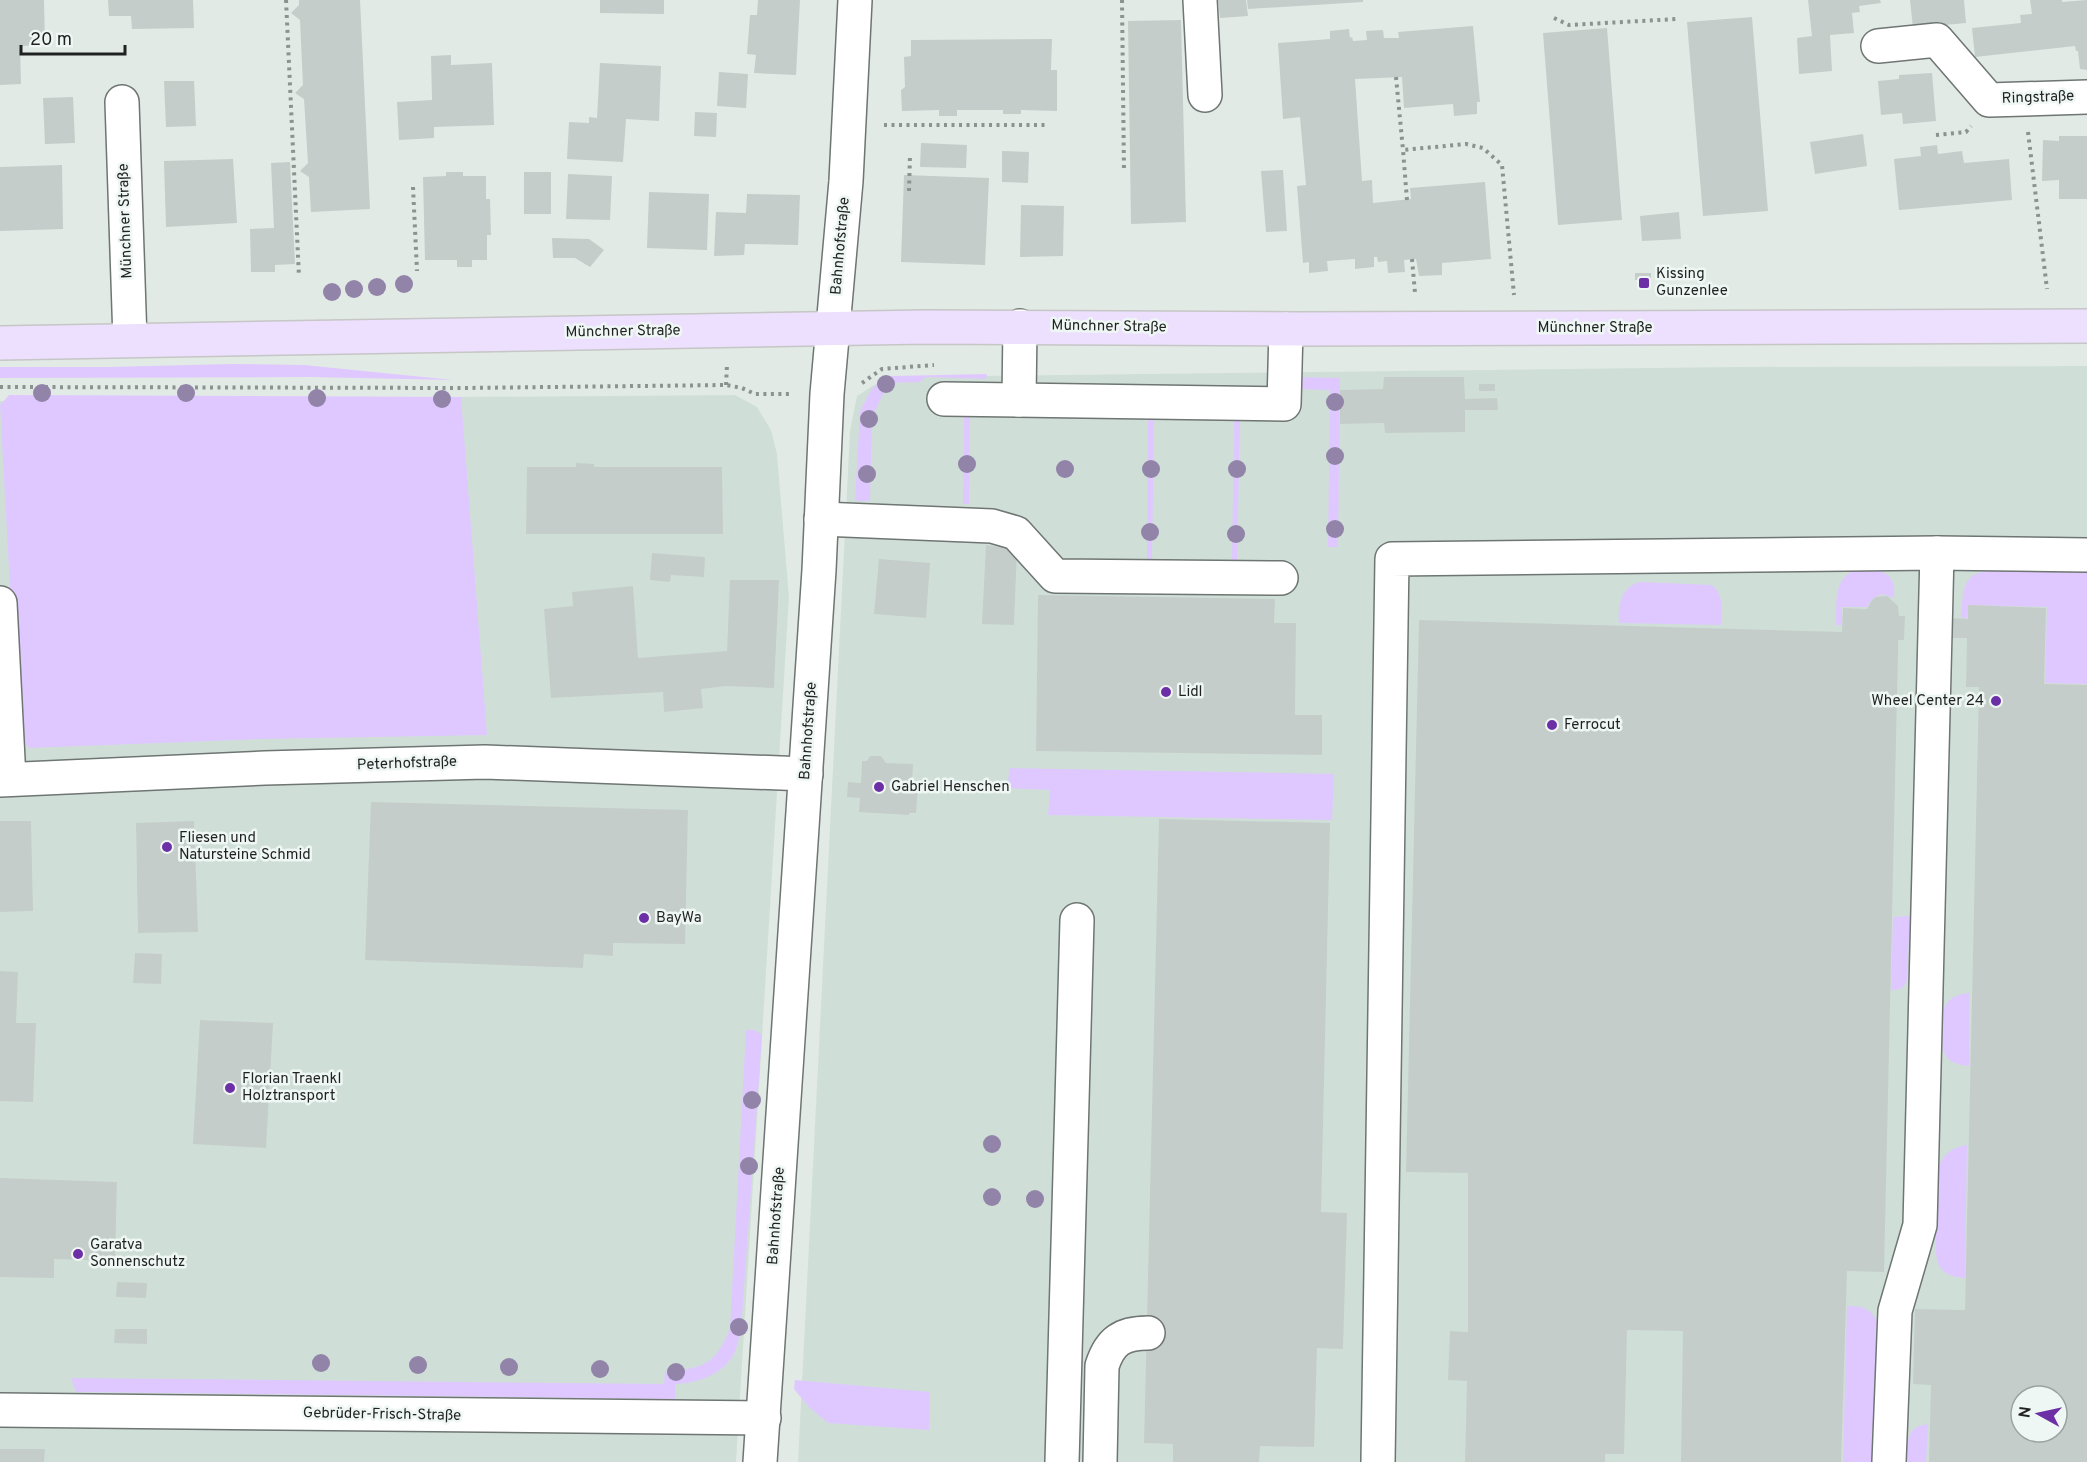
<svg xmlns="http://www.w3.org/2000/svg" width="2087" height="1462" viewBox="0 0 2087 1462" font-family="Overpass,sans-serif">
<rect width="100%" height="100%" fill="#e2eae6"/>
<g fill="#cfdfd8" fill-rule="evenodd">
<path d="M2087,366V1462H798L850,431L857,396L887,377L1734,367ZM2021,1396H2057V1432H2021Z"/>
<path d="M735,395L757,407L771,430L777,454L789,597L736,1462H0V401L43,403L317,398Z"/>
</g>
<g fill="#dfc8ff">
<path d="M232,364L304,365L453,380L310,377L0,378V367H108Z"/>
<path d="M987,374L986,379L926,377L920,382L890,383L887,386L872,417L870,501H855L860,411L871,390L880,381L892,376Z"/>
<path d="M1299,377L1340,378L1338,547H1328L1330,390L1300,389Z"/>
<path d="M9,395L461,397L487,735L262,739L29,748L18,734L0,405Z"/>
<path d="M964,414H970L969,504H963Z"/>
<path d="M1148,417H1154L1152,560H1147Z"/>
<path d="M1234,419H1240L1237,562H1232Z"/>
<path d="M1860,568C1880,569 1897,572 1894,598L1882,594L1872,599L1867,607H1842V625H1836C1837,600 1832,577 1860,568Z"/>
<path d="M2001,570L2087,572V684L2045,683L2047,607L1969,605L1967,618H1961C1964,583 1962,571 2001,570Z"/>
<path d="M1640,582L1712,585C1724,595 1722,611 1721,625L1619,623C1618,606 1620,587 1640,582Z"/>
<path d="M1009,768L1334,774L1332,820L1048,815L1050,790L1008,788Z"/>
<path d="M1910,916L1907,979C1905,988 1900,990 1891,990L1893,917Z"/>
<path d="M1969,993V1066C1943,1064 1942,1052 1942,1030C1942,1008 1944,996 1969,993Z"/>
<path d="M746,1030H755L762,1035L741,1330C739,1337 737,1347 734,1354C722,1375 698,1383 675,1384V1399L76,1392L71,1378L664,1384L665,1371C702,1369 716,1365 730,1328Z"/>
<path d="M1967,1145L1965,1278C1953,1277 1943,1275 1938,1263C1933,1252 1935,1173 1941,1162C1946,1151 1956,1147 1967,1145Z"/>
<path d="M1847,1306C1863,1306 1870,1308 1878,1323L1875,1462H1843Z"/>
<path d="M795,1380L930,1392L929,1430L828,1423L810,1408L794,1389Z"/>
<path d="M1928,1424L1926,1462H1908C1908,1443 1904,1427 1928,1424Z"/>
</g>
<g fill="#c5cdca" fill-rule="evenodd">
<path d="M0,0H44L45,45L20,46L21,84L0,85Z"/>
<path d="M108,0H193L194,28L132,29L131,16H109Z"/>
<path d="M299,0H360L370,209L311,212L309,177L300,171L308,163L304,99L295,93L303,85L300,20L291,13L299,5Z"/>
<path d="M600,0H664V14L600,13Z"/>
<path d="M758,0H800L796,75L754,73L756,55L747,54L750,15H757Z"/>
<path d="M1218,0H1246L1248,16L1220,18Z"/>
<path d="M1247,0H1363V2L1248,9Z"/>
<path d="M1808,0H1880L1881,3L1859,6L1860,12L1852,13L1854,33L1830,35L1832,71L1799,74L1797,38L1812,36Z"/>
<path d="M1910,0H1964L1966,23L1913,28Z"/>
<path d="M2030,0H2062V2L2087,0V70L2080,69L2078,51H2076L2075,46L1975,57L1972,28L2021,23L2020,15L2032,14Z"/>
<path d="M1752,17L1768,211L1703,216L1687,22Z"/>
<path d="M1181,20L1186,222L1131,224L1128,21Z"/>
<path d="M1473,26L1480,102H1477V114L1454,116L1453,104L1404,108L1402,77L1355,79L1362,181L1372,180L1373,203L1411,199L1410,188L1485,182L1491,259L1442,263V275L1419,276L1416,259L1404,260L1405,272L1388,273L1387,261L1378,262L1377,257H1374V267L1355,269V259L1327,261L1328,271L1309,273V262L1303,263L1297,186L1306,185L1300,117L1283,119L1278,43L1330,39V31L1349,29L1350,38L1352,37L1353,41L1367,40L1366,31L1383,30L1384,38H1399L1398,32Z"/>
<path d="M1607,28L1622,220L1558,225L1543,33Z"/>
<path d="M1052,39L1051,70H1057V111L1021,110V114H1003V110H957V116H939V110L902,111L901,90L905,87L904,57L911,56V40Z"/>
<path d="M451,55V65L492,63L494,125L434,127V138L399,140L397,102L432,100L431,56Z"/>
<path d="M600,63L661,66L659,121L626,119L623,162L567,159L569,122L589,123V117L597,118Z"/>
<path d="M719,72L748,74L746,108L717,106Z"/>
<path d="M1932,73L1936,121L1903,124L1902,113L1881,115L1878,81L1899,79V75Z"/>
<path d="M164,81H194L196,126L166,127Z"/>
<path d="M73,97L75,143L45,144L43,98Z"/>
<path d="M695,112L717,113L716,137L694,136Z"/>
<path d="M1863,134L1867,166L1815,174L1810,142Z"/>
<path d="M2059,136H2087V199H2059V180L2042,181L2043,140L2059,141Z"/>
<path d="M921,143L967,145L966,168L920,167Z"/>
<path d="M1937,145L1938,154L1962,151L1964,163L2009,159L2012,200L1899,210L1894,159L1921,156L1920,147Z"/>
<path d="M1002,151L1029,152L1028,183L1002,182Z"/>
<path d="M233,159L237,223L166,227L164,161Z"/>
<path d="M290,162L295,264L275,265V272H251L250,229L274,228L271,163Z"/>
<path d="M62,165L63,229L0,231V167Z"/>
<path d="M1283,170L1287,231L1266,232L1261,171Z"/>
<path d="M446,172H463V176H486V199H490L491,235H487V260H472V267H457V260H425L423,177L446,176Z"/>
<rect x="524" y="172" width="27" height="42"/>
<path d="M568,174L612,176L610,220L566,219Z"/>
<path d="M904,175L989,178L985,265L901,262Z"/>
<path d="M649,192L709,194L707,250L647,248Z"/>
<path d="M747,194L800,195L798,245L745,244L744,255L714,256L716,212L746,213Z"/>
<path d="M1021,205L1064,206L1063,256L1020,257Z"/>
<path d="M1679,212L1681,239L1642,241L1640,216Z"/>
<path d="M552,238L589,239L604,250L590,267L575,258H553Z"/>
<rect x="1635" y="273" width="16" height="7"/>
<path d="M1384,377H1464L1465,399L1497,398L1498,410H1465V432L1385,433L1384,423L1340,424V390L1383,389Z"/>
<rect x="1479" y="384" width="16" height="7"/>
<path d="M576,463L594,464V467H722L723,534H526L527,467H576Z"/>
<path d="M986,545L1017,549L1014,625L982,624Z"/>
<path d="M652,553L705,557L704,577L671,575L670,582L650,580Z"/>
<path d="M879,559L930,563L926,618L874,614Z"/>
<path d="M730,580H779L774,688L726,686L701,689L703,708L664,712L663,692L551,698L544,609L573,606L572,592L633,586L638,658L727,651Z"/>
<path d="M1038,595L1275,599L1274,623H1296L1295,715H1322V755L1036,751Z"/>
<path d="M1887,596L1898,606L1899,616H1905L1904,640H1898V652L1884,1272L1847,1271L1841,1462H1681L1683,1331L1627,1330L1624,1454H1605V1462H1465L1467,1381L1448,1380L1450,1331L1468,1332V1173L1406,1172L1419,620L1842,632L1843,608L1867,609L1872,600L1876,597Z"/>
<path d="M1968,605L2046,608L2044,684L2087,685V1462H1929L1931,1385L1913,1384L1915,1309L1965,1310L1979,687H1966L1967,638H1951V618L1968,619ZM2021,1396H2057V1432H2021Z"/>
<path d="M870,756H881L886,763L913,764L912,784L918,785L916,813H909V815L859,812L860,798L847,797L848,782L861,783L862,761H867Z"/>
<path d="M371,802L688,810L685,944L613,943V956L584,954L583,968L365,960Z"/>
<path d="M1159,819L1330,823L1321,1212L1347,1213L1343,1349L1317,1348L1314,1447L1260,1446L1259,1462H1173V1444L1144,1443Z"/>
<path d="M0,821H31L33,911L0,912Z"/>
<path d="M194,821L198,932L138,933L136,823Z"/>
<path d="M135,953L162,954L161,984L133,983Z"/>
<path d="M0,971L18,972L16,1023H36L33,1102L0,1101Z"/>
<path d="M200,1020L273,1023L266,1148L193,1144Z"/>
<path d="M0,1178L117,1182L115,1261L54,1259V1278L0,1277Z"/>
<path d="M117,1282L147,1283L146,1298L116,1297Z"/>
<path d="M115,1329H147V1344L114,1343Z"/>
<path d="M0,1449H45L44,1462H0Z"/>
</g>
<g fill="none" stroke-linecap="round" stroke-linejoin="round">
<defs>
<g id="minor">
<path d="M1200,0L1205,95"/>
<path d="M1878,46L1937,40L1989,100L2087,97"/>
<path d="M122,102L130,340"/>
<path d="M944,399L1284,404L1286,329"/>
<path d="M1019,400L1020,326"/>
<path d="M821,519L992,526L1016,533L1055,576L1281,578"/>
<path d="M1937,553L2087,555"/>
<path d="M0,603L9,779"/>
<path d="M0,780L265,768L485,762L806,774"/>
<path d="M0,1410L764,1418"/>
<path d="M760,1462L819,570L827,394L846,181L855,0"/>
<path d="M1062,1462L1077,920"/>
<path d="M1100,1462L1102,1366C1110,1341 1122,1333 1148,1333"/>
<path d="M1378,1462L1392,559L1937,553L1920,1225L1895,1311L1889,1462"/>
</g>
<path id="major" d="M0,343L925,327L1297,329L2087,326"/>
</defs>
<use href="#minor" stroke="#6e7572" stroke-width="36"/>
<use href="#major" stroke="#c5c6c5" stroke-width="36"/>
<g stroke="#8c9290" stroke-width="4" stroke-dasharray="3 4.5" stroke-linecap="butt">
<path d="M286,0L299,277"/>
<path d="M1122,0L1124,172"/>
<path d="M1554,18L1569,25L1677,19"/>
<path d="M1396,77L1403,150"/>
<path d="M884,125H1045"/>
<path d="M2028,132L2047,289"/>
<path d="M1936,135L1966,132L1971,126"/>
<path d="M413,187L417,271"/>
<path d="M909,191L910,155"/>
<path d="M1407,200L1403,150L1466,144L1483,148L1502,165L1514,295"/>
<path d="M1412,259L1415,293"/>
<path d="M862,383L882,369L934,365"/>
<path d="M726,385L727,365"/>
<path d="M0,387L463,388L726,385L742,388L755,394H792"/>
</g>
<use href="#minor" stroke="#fff" stroke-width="33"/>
<use href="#major" stroke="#ece0fe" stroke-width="33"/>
</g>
<g fill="#9283a8">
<circle cx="404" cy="284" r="9"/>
<circle cx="377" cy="287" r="9"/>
<circle cx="354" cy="289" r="9"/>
<circle cx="332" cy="292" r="9"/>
<circle cx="886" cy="384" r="9"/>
<circle cx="42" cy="393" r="9"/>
<circle cx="186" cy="393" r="9"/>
<circle cx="317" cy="398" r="9"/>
<circle cx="442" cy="399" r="9"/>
<circle cx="1335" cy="402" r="9"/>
<circle cx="869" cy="419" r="9"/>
<circle cx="1335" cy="456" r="9"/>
<circle cx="967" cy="464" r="9"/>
<circle cx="1065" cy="469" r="9"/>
<circle cx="1151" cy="469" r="9"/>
<circle cx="1237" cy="469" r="9"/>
<circle cx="867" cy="474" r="9"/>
<circle cx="1335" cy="529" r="9"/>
<circle cx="1150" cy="532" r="9"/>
<circle cx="1236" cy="534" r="9"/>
<circle cx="752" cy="1100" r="9"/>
<circle cx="992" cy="1144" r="9"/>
<circle cx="749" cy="1166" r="9"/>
<circle cx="992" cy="1197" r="9"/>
<circle cx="1035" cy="1199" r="9"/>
<circle cx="739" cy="1327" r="9"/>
<circle cx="321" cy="1363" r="9"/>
<circle cx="418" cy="1365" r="9"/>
<circle cx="509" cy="1367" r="9"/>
<circle cx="600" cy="1369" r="9"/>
<circle cx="676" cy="1372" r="9"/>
</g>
<g fill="#6d2fa5" stroke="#eff7f4" stroke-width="2">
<rect x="1638" y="277" width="12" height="12" rx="3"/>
<circle cx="1166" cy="692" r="6"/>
<circle cx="1996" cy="701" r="6"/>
<circle cx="1552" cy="725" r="6"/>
<circle cx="879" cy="787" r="6"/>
<circle cx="167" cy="847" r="6"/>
<circle cx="644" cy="918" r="6"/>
<circle cx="230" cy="1088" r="6"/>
<circle cx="78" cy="1254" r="6"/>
</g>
<g text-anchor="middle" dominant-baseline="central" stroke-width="5" stroke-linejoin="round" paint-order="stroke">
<g font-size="15" fill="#1f2221" stroke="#eff7f4">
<text transform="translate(2038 98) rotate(-2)">Ringstraße</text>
<text transform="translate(126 221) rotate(-92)">Münchner Straße</text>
<text transform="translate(841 246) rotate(-85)">Bahnhofstraße</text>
<text transform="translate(1109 327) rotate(1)">Münchner Straße</text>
<text x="1595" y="328">Münchner Straße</text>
<text transform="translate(623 332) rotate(-1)">Münchner Straße</text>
<text transform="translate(809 731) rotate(-86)">Bahnhofstraße</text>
<text transform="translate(407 764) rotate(-2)">Peterhofstraße</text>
<text transform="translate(777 1216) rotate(-86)">Bahnhofstraße</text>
<text transform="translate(382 1415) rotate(1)">Gebrüder-Frisch-Straße</text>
</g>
<g font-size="15" fill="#1f2221" stroke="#eff7f4" text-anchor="start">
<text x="1656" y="274">Kissing<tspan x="1656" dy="17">Gunzenlee</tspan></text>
<text x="1178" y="692">Lidl</text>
<text x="1984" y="701" text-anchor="end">Wheel Center 24</text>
<text x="1564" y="725">Ferrocut</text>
<text x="891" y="787">Gabriel Henschen</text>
<text x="179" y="838">Fliesen und<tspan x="179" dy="17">Natursteine Schmid</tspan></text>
<text x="656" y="918">BayWa</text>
<text x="242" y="1079">Florian Traenkl<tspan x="242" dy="17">Holztransport</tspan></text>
<text x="90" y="1245">Garatva<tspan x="90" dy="17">Sonnenschutz</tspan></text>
</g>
</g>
<g transform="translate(2039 1414) rotate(278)"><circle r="28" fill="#eff7f4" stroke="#9ca2a0" stroke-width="1.5"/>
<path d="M0-4.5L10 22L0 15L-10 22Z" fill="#6d2fa5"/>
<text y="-9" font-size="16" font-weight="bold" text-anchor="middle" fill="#1f2221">N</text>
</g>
<path d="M21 45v9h104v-9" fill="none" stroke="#1f2221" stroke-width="3"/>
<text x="30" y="45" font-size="18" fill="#1f2221" stroke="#eff7f4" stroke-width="4.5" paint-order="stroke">20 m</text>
</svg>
